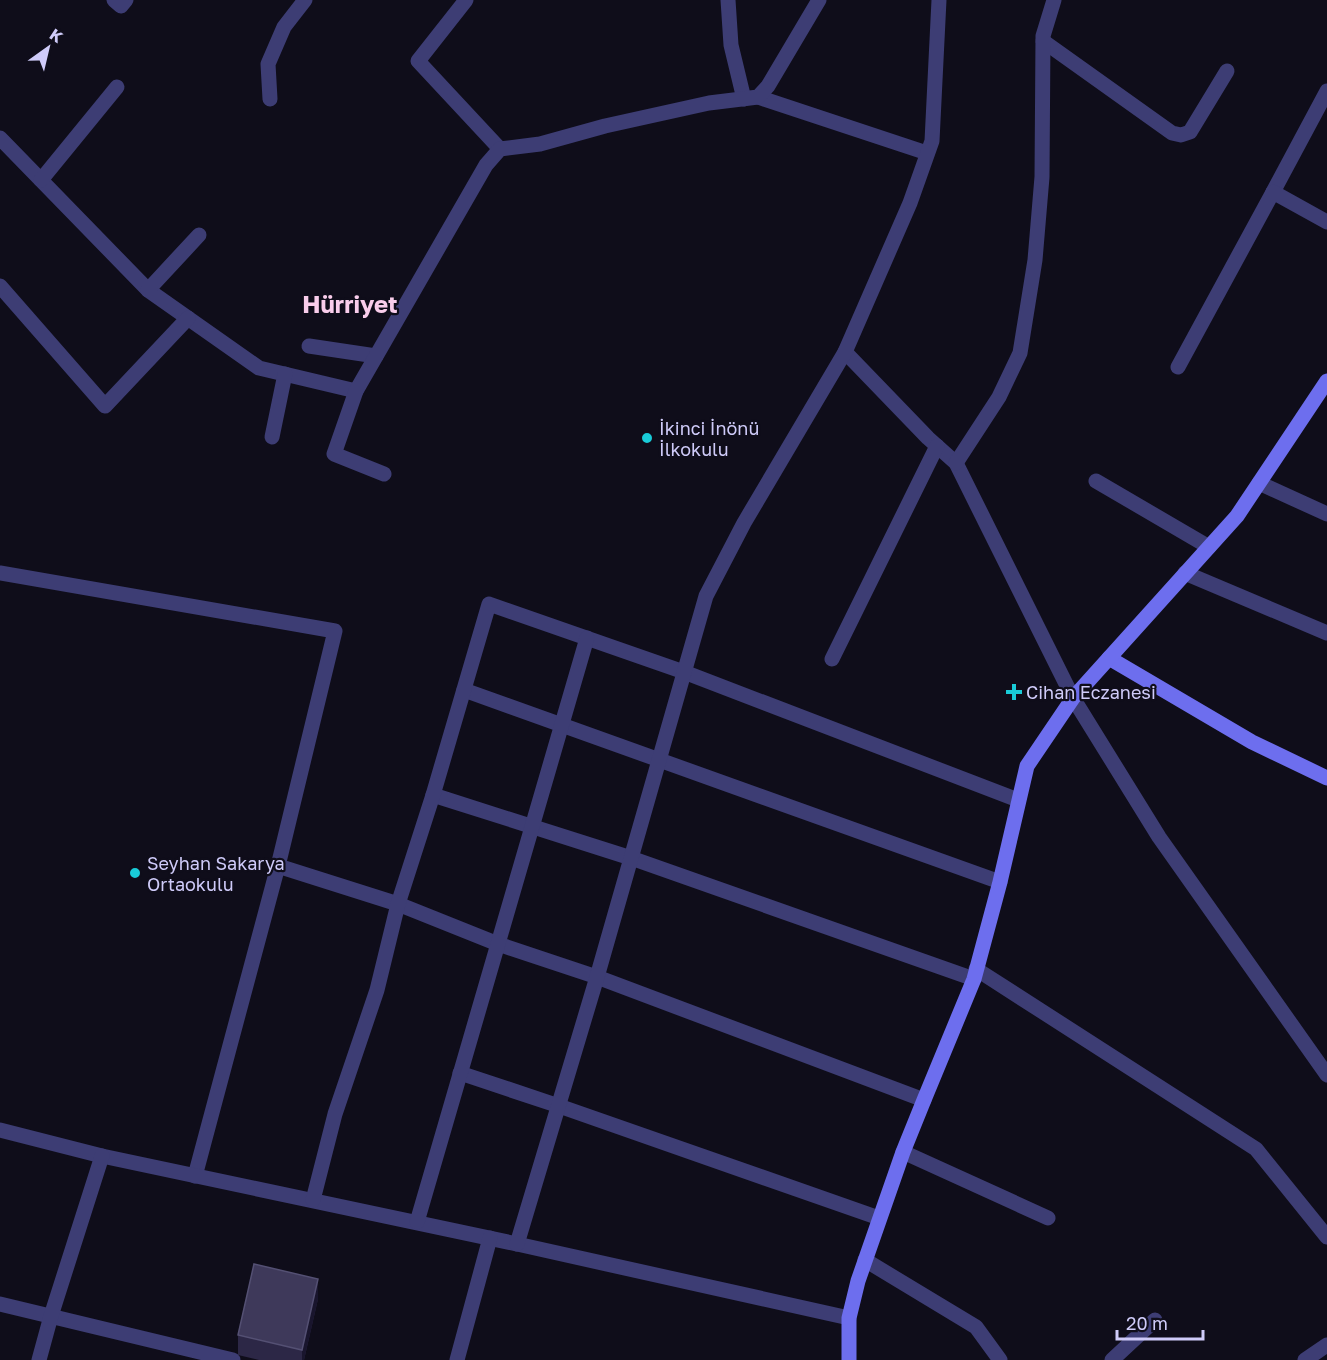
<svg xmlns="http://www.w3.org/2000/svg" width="1327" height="1360" viewBox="0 0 1327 1360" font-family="'Golos Text',sans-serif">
<rect width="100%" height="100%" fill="#0f0d1a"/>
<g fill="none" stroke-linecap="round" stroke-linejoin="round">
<g stroke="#3d3d74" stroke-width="15">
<path d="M114,0L121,6L126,0"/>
<path d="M466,0L418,61L500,149"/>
<path d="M728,0L731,45L744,99"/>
<path d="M1043,41L1172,133L1181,135L1190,132L1227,71"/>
<path d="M758,97L927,153"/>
<path d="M270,99L268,64L284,27L305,0"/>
<path d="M0,138L148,290L259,368L356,391"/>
<path d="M41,180L117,87"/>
<path d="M1273,192L1327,91"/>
<path d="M0,286L105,406L188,318"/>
<path d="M148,290L199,235"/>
<path d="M309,346L376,356"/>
<path d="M845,352L928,438L956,463L1073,698L1159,837L1327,1075"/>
<path d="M1178,367L1273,192L1327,222"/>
<path d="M272,437L285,374"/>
<path d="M956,463L999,397L1020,353L1035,260L1042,177L1043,36L1054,0"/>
<path d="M384,474L334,454L356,391L486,165L500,149L540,144L605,126L709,103L758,97L768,86L819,0"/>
<path d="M1096,481L1209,547"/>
<path d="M1259,483L1327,514"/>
<path d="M0,573L335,631L278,866L195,1176"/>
<path d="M1185,573L1327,633"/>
<path d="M832,659L937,446"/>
<path d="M464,690L1000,882"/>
<path d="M433,795L631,858L974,979"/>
<path d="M278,866L398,904L498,944L597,977L924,1100"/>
<path d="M976,969L1256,1149L1327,1237"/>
<path d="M460,1073L559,1106L879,1218"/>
<path d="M0,1130L102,1156L517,1244L849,1318"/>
<path d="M903,1152L1048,1218"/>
<path d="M313,1200L335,1114L377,990L398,904L433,795L489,604L684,672L1018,800"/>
<path d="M417,1222L587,638"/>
<path d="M517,1244L597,977L706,596L744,523L845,352L910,203L932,141L939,0"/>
<path d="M865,1260L976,1327L1000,1360"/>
<path d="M0,1304L233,1360"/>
<path d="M39,1360L51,1316L102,1156"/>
<path d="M457,1360L490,1238"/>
<path d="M1112,1360L1155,1320"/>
<path d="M1305,1360L1327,1345"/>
</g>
<g stroke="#6d6eee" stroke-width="15">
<path d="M1109,658L1252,742L1327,778"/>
<path d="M849,1360V1318L858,1281L903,1152L924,1100L974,979L1000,882L1027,766L1073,698L1237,516L1327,381"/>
</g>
</g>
<path fill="#2c2746" d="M318,1299L304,1360H259L238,1355V1335Z"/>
<path fill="#19152d" d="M318,1279V1299L304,1360H302V1350Z"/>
<path fill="#3e395a" stroke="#545073" stroke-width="1.5" d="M254,1264L318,1279L302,1350L238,1335Z"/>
<g fill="#19cbd8" stroke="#0f0d1a" stroke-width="2">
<circle cx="647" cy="438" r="6"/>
<path d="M1011 683h6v6h6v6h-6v6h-6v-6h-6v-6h6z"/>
<circle cx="135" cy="873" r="6"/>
</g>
<g text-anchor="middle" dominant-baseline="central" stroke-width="4.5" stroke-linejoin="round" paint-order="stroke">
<g font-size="18" fill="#cfcbf9" stroke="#0f0d1a" text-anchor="start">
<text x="659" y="428">İkinci İnönü<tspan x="659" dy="21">İlkokulu</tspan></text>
<text x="1026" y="692">Cihan Eczanesi</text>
<text x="147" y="863">Seyhan Sakarya<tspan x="147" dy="21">Ortaokulu</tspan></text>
</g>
<g font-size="24" font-weight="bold" fill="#f9cdeb" stroke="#0f0d1a">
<text x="350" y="303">Hürriyet</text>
</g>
</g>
<g transform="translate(48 48) rotate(34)" stroke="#0f0d1a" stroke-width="4.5" paint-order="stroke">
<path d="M0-4.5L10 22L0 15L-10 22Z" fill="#cfcbf9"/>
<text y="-9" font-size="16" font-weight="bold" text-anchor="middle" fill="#cfcbf9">K</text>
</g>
<path d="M1117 1330v9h86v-9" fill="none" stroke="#cfcbf9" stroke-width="3"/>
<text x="1126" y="1330" font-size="18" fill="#cfcbf9" stroke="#0f0d1a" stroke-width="4.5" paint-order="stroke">20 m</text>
</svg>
